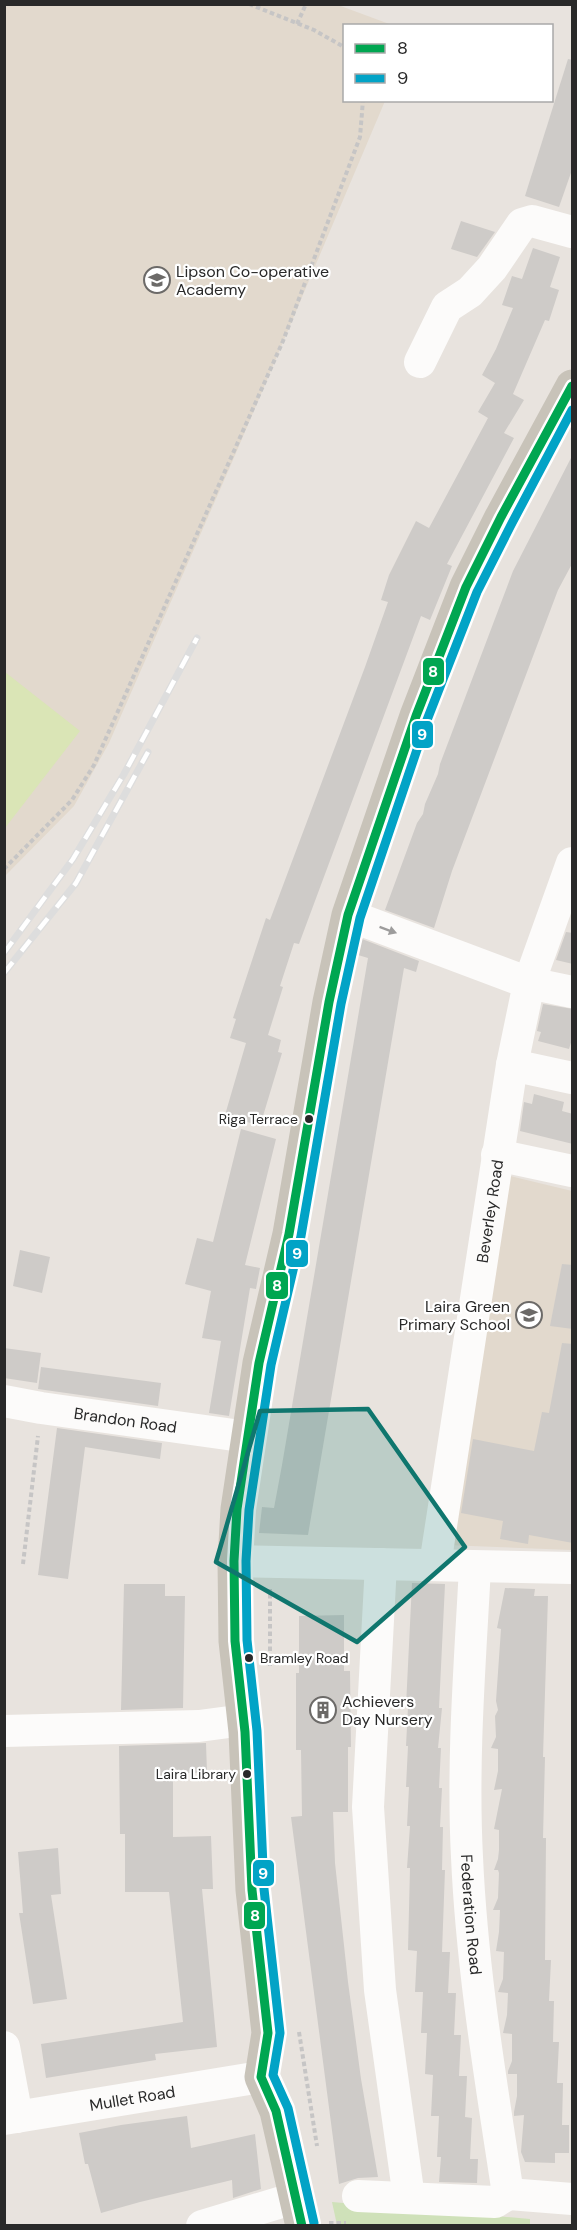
<svg xmlns="http://www.w3.org/2000/svg" width="577" height="2230" viewBox="0 0 577 2230" font-family="'DM Sans',sans-serif">
<rect width="100%" height="100%" fill="#e8e3de"/>
<g fill="#e2d9cd">
<path d="M5,5H338L392,25L344,26V100L385,101L233,460L109,743L74,806L5,876Z"/>
<path d="M510,1176L572,1191V1550L445,1545Z"/>
</g>
<path fill="#cfe1b9" d="M332,2202L530,2219V2225H337Z"/>
<path fill="#dae5b6" d="M5,672L80,731L5,828H4Z"/>
<g fill="#cecbc8">
<path d="M568,59L573,60V167L559,207L525,196Z"/>
<path d="M461,221L495,232L477,257L451,249Z"/>
<path d="M533,248L560,257L550,287L559,290L549,321L545,320L513,394L524,400L504,433L514,438L447,564L452,566L430,620L421,616L299,944L294,943L280,986L283,987L268,1035L281,1040L278,1052L282,1053L260,1126L225,1115L246,1043L230,1038L236,1019L233,1018L266,918L270,920L365,667L388,602L381,600L389,575L416,521L429,528L488,418L478,412L495,383L482,375L496,349L513,308L502,305L512,276L522,279Z"/>
<path d="M573,454V562L558,590L452,871L434,928L385,910L417,823L423,814L425,804L438,774L440,764L513,571Z"/>
<path d="M566,932L573,933V964L556,960Z"/>
<path d="M362,939L419,961L416,972L404,968L308,1535L259,1533L262,1507L274,1508L282,1465L368,958L358,955Z"/>
<path d="M543,1004L573,1009V1036L569,1049L538,1041L541,1032L537,1031Z"/>
<path d="M534,1094L564,1102L562,1111L573,1114V1144L520,1131L524,1102L532,1104Z"/>
<path d="M241,1129L276,1139L245,1265L260,1268L256,1289L250,1288L229,1416L209,1413L221,1341L202,1338L211,1291L185,1284L197,1238L213,1242Z"/>
<path d="M20,1250L50,1257L42,1293L13,1286Z"/>
<path d="M562,1264L573,1265V1329L550,1326Z"/>
<path d="M562,1343L573,1344V1543L529,1535L528,1544L500,1539L503,1521L461,1513L473,1439L534,1451L542,1412L549,1413Z"/>
<path d="M4,1348L41,1353L37,1383L4,1378Z"/>
<path d="M41,1367L161,1383L158,1406L38,1389Z"/>
<path d="M57,1428L162,1443L160,1459L85,1447L68,1579L38,1575Z"/>
<path d="M412,1583L445,1584L439,1708H442L438,1748H441L439,1788H442L440,1827H443L442,1870H445L442,1952H450L448,1993H456L454,2035H461L459,2076H467L465,2117L472,2118L470,2159H478L477,2183L439,2182L441,2157H437L439,2116H431L433,2075L425,2074L427,2033H421L423,1992H415L417,1951L408,1950L410,1868H407L410,1826H407L409,1787H406L408,1746H406L408,1707L406,1706Z"/>
<path d="M124,1584H165V1596H185L183,1708L121,1710Z"/>
<path d="M505,1588L535,1589L534,1596H548L543,1757H545L543,1838H546L545,1960H551L549,2001H554L553,2042H559L557,2083H563L562,2125H569V2153H555V2163L525,2162L521,2152L524,2115L514,2116V2112L517,2096V2074H508V2071L512,2061V2034L503,2033L507,2015L508,1993L498,1992L503,1979L504,1952L496,1951L499,1932L500,1910H493L498,1898L499,1873L498,1870H494L498,1859L499,1850V1830L494,1829L502,1789L494,1790L498,1771V1749L491,1748L496,1737L495,1716L498,1710L496,1701L501,1629L497,1628Z"/>
<path d="M344,1615V1671H350L351,1747H348V1812H333L335,1863L348,1982L361,2079L378,2177L358,2178L339,2184L291,1817L302,1816L301,1750H296V1673H299V1616Z"/>
<path d="M206,1743L207,1773H173V1837L211,1836L213,1889H202L217,2047L155,2054L156,2060L46,2078L41,2044L183,2022L169,1892H125V1834H120L119,1746Z"/>
<path d="M58,1848L61,1894L51,1895L67,1999L33,2004L19,1913H23L18,1852Z"/>
<path d="M187,2116L191,2148L255,2134L261,2189L233,2198L232,2180L140,2202L101,2213L88,2164H85L79,2133L121,2125Z"/>
</g>
<g fill="none" stroke-linecap="round" stroke-linejoin="round">
<g stroke="#c6c5c5" stroke-width="4" stroke-dasharray="4.5 3" stroke-linecap="butt">
<path d="M249,4L314,30L344,47"/>
<path d="M297,24L306,4"/>
<path d="M4,869L72,800L94,765L283,341L360,137L363,100"/>
<path d="M23,1564L38,1436"/>
<path d="M270,1666V1589"/>
<path d="M299,2032L317,2146"/>
<path d="M329,2223H346"/>
</g>
<g stroke="#fcfbfa" stroke-width="32">
<path d="M420,362L447,307L470,292L492,268L522,224L532,221L572,232"/>
<path d="M348,915L529,983L572,992"/>
<path d="M512,1065L572,1078"/>
<path d="M497,1155L572,1171"/>
<path id="s1" d="M4,1401L41,1408L248,1437"/>
<path d="M234,1561L572,1568"/>
<path d="M381,1564L368,1807L380,1990L409,2198"/>
<path id="s2" d="M435,1565L512,1065L529,983L572,863"/>
<path id="s3" d="M475,1567C470,1663 462,1760 467,1857C472,1970 491,2082 508,2194L572,2199"/>
<path d="M4,1731L199,1726L244,1720"/>
<path d="M4,2047L17,2117"/>
<path id="s4" d="M4,2119L261,2077"/>
<path d="M358,2196L495,2202L508,2194"/>
<path d="M202,2226L295,2198"/>
</g>
<path stroke="#c8c3b9" stroke-width="33" d="M302,2226L276,2111L261,2077L268,2033L252,1890L245,1732L235,1641L234,1561L237,1509L259,1363L289,1234L329,1002L348,915L416,716L466,587L501,517L572,386"/>
<defs>
<g id="rail">
<path d="M4,953L73,859L124,774L197,638"/>
<path d="M4,973L76,883L148,752"/>
</g>
</defs>
<use href="#rail" stroke="#ddd" stroke-width="7"/>
<use href="#rail" stroke="#fff" stroke-width="4.5" stroke-dasharray="14" stroke-linecap="butt"/>
<defs>
<path id="bus-1" d="M302,2226L276,2111L261,2077L268,2033L252,1890L245,1732L235,1641L234,1561L237,1509L259,1363L289,1234L329,1002L348,915L416,716L466,587L501,517L572,386"/>
<path id="bus-2" d="M314,2223L288,2108L273,2075L280,2033L264,1889L257,1731L247,1640L246,1561L249,1510L271,1365L301,1236L341,1004L360,918L427,720L477,592L512,523L572,410"/>
</defs>
<use href="#bus-1" stroke="#fff" stroke-width="14"/>
<use href="#bus-2" stroke="#fff" stroke-width="14"/>
<use href="#bus-1" stroke="#00a651" stroke-width="9"/>
<use href="#bus-2" stroke="#02a3c6" stroke-width="9"/>
</g>
<defs><path id="oneway-solid" d="M-6-.8H1V-3.2L6.5 0L1 3.2V.8H-6Z" transform="scale(1.5)"/></defs>
<use fill="#9d9c9c" href="#oneway-solid" transform="translate(388 930) rotate(20)"/>
<path fill="#0f766e" fill-opacity="0.2" stroke="#0f766e" stroke-width="4.5" stroke-linejoin="round" d="M368,1409L465,1547L357,1642L216,1562L260,1411Z"/>
<defs>
<symbol id="school-ring" viewBox="-11 -11 22 22"><circle r="9.5" fill="#fff" stroke="#6c6a68" stroke-width="1.5"/><path d="M0-5L7-2L0 1L-7-2ZM-4 1L0 2.5L4 1V4Q0 6-4 4Z" fill="#6c6a68"/></symbol>
<symbol id="building-ring" viewBox="-11 -11 22 22"><circle r="9.5" fill="#fff" stroke="#6c6a68" stroke-width="1.5"/><path d="M-4-6H4V6H1V3H-1V6H-4ZM-2.5-4.3h1.7v1.8h-1.7ZM.8-4.3h1.7v1.8H.8ZM-2.5-1h1.7V.8h-1.7ZM.8-1h1.7V.8H.8Z" fill="#6c6a68"/></symbol>
</defs>
<g fill-rule="evenodd">
<use href="#school-ring" x="142" y="265" width="30" height="30"/>
<use href="#school-ring" x="514" y="1300" width="30" height="30"/>
<use href="#building-ring" x="308" y="1695" width="30" height="30"/>
</g>
<g fill="#292929" stroke="#fff" stroke-width="2">
<circle cx="309" cy="1119" r="5"/>
<circle cx="249" cy="1658" r="5"/>
<circle cx="247" cy="1774" r="5"/>
</g>
<g text-anchor="middle" dominant-baseline="central" stroke-width="4.5" stroke-linejoin="round" paint-order="stroke">
<g font-size="14" fill="#292929" stroke="#fff" text-anchor="end">
<text x="298" y="1119">Riga Terrace</text>
<text x="260" y="1658" text-anchor="start">Bramley Road</text>
<text x="236" y="1774">Laira Library</text>
</g>
<g font-size="16" fill="#292929" stroke="#fff" text-anchor="start">
<text x="176" y="271">Lipson Co-operative<tspan x="176" dy="18">Academy</tspan></text>
<text x="510" y="1306" text-anchor="end">Laira Green<tspan x="510" dy="18">Primary School</tspan></text>
<text x="342" y="1701">Achievers<tspan x="342" dy="18">Day Nursery</tspan></text>
</g>
<g font-size="16" fill="#292929" stroke="#fff">
<text stroke="none"><textPath href="#s2" startOffset="358">Beverley Road</textPath></text>
<text stroke="none"><textPath href="#s1" startOffset="123">Brandon Road</textPath></text>
<text stroke="none"><textPath href="#s3" startOffset="348">Federation Road</textPath></text>
<text stroke="none"><textPath href="#s4" startOffset="130">Mullet Road</textPath></text>
</g>
</g>
<g stroke="#fff" stroke-width="2">
<rect x="422" y="657" width="23" height="29" rx="6" fill="#00a651"/>
<rect x="411" y="720" width="23" height="29" rx="6" fill="#02a3c6"/>
<rect x="285" y="1239" width="24" height="29" rx="6" fill="#02a3c6"/>
<rect x="265" y="1271" width="24" height="29" rx="6" fill="#00a651"/>
<rect x="252" y="1859" width="23" height="28" rx="6" fill="#02a3c6"/>
<rect x="243" y="1901" width="23" height="29" rx="6" fill="#00a651"/>
</g>
<g font-size="16" text-anchor="middle" font-weight="bold" fill="#fff">
<text x="433" y="677">8</text>
<text x="422" y="740">9</text>
<text x="297" y="1259">9</text>
<text x="277" y="1291">8</text>
<text x="263" y="1879">9</text>
<text x="255" y="1921">8</text>
</g>
<rect width="577" height="2230" fill="none" stroke="#292929" stroke-width="12"/>
<rect x="343" y="24" width="210" height="78" fill="#ffffff" stroke="#a9a9a9" stroke-width="1.5"/>
<rect x="355" y="44" width="30" height="9" fill="#00a651" stroke="#a9a9a9" stroke-width="1.5"/>
<text x="397" y="54" font-size="18" fill="#292929">8</text>
<rect x="355" y="74" width="30" height="9" fill="#02a3c6" stroke="#a9a9a9" stroke-width="1.5"/>
<text x="397" y="84" font-size="18" fill="#292929">9</text>
</svg>
